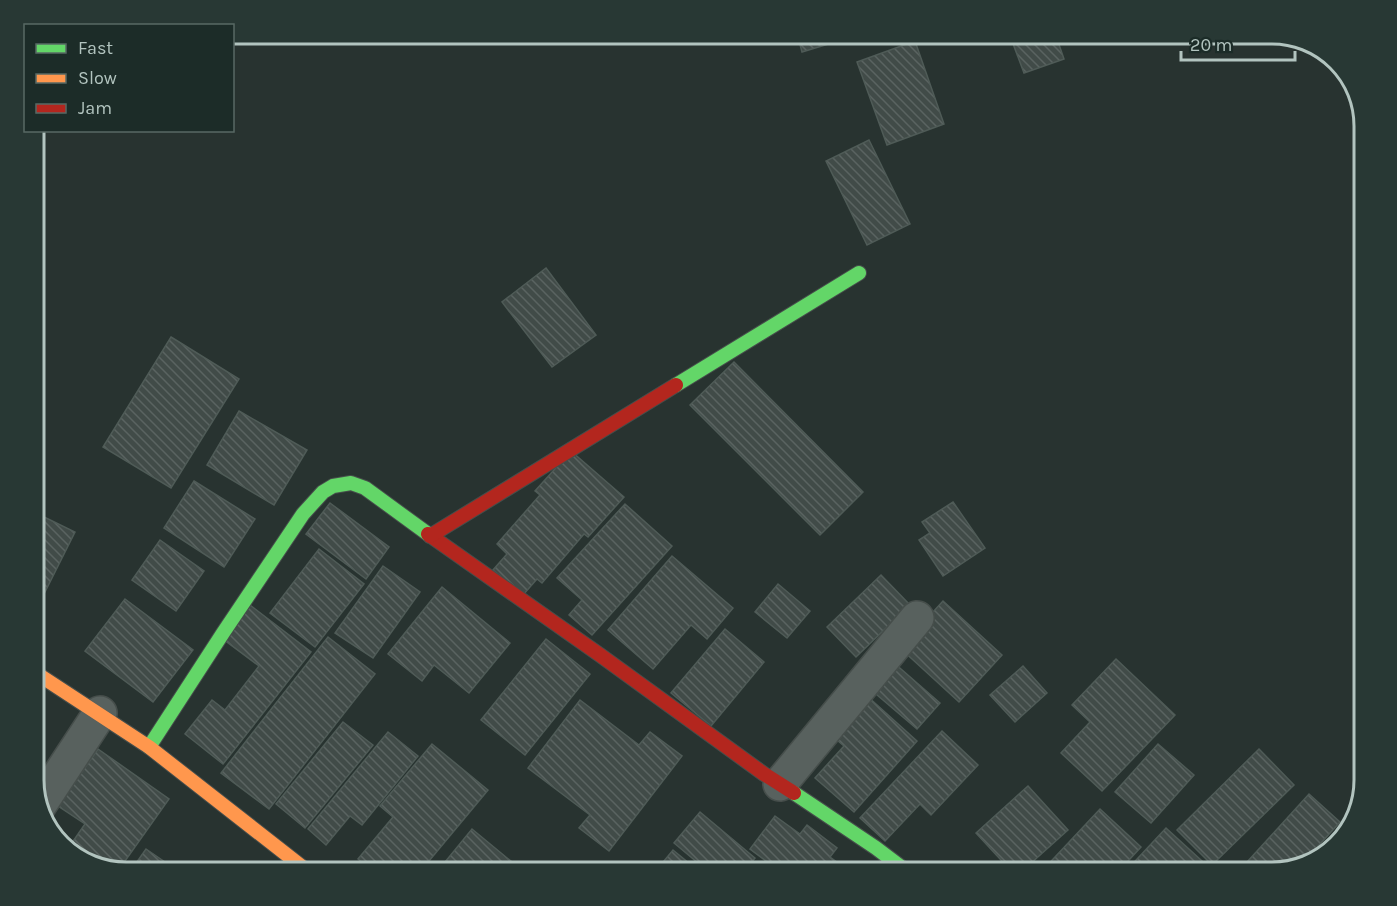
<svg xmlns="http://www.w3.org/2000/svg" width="1397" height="906" viewBox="0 0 1397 906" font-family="Karla,sans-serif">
<defs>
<pattern id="building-back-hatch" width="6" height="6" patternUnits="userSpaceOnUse" patternTransform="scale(1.5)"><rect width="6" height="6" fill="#414b48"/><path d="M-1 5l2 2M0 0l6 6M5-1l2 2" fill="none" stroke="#5a6361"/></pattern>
</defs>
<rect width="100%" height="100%" fill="#283330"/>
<g fill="url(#building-back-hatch)" stroke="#4f5b57" stroke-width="1.5">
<path d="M797,33H843L845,39L802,52Z"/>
<path d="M1009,33H1055L1064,59L1024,73Z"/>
<path d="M915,41L944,124L887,145L857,62Z"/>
<path d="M869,140L910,224L867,245L826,161Z"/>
<path d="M546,268L596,335L552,367L502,302Z"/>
<path d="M171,337L239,379L171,488L103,447Z"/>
<path d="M734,362L863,492L820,535L690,405Z"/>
<path d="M239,411L307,450L274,505L207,465Z"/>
<path d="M571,451L624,497L588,537L584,534L542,583L537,579L523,595L493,570L507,554L497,544L540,495L535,491Z"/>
<path d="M194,481L255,519L224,567L164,528Z"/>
<path d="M953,502L985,548L943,576L919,540L930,533L922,522Z"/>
<path d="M330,503L389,547L366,579L306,534Z"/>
<path d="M625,504L672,546L592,635L569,615L582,600L557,578Z"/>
<path d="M40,515L75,532L33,616V528Z"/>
<path d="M160,540L204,571L176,611L132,580Z"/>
<path d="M319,549L364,584L315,647L270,613Z"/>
<path d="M672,556L733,608L707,639L691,625L653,669L608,630Z"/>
<path d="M383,566L420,592L373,658L335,633Z"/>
<path d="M881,575L910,605L856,657L827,627Z"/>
<path d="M778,584L810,611L787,638L755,612Z"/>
<path d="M442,587L510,643L469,693L434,665L422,681L388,654Z"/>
<path d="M125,599L193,650L153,702L85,651Z"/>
<path d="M943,601L1002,655L959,702L900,648Z"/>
<path d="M250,605L311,652L223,764L185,734L212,700L225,710L259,666L223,639Z"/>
<path d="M725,629L764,662L711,726L671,693Z"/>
<path d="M328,637L375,674L269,809L221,773Z"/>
<path d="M546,639L590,674L525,755L481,720Z"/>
<path d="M1116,659L1175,715L1102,791L1061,753L1090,722L1072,705Z"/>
<path d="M893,662L940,703L917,729L870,689Z"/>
<path d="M1023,666L1047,693L1015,722L990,695Z"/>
<path d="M866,695L917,741L854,812L815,778L844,746L831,735Z"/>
<path d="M580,700L639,745L650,732L682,756L609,851L579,828L590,815L528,768Z"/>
<path d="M343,722L373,745L305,828L276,804Z"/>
<path d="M942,731L978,765L931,815L920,804L885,841L860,818Z"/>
<path d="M388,732L418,756L362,825L350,816L326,845L308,829Z"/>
<path d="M432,744L488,790L419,873H375L358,859L393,817L380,806Z"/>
<path d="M1158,744L1194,775L1151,823L1115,792Z"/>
<path d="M98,749L169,799L118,871L74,858L67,850L85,824L58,806Z"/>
<path d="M1259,749L1294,785L1212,865L1177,830Z"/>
<path d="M1028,786L1068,830L1020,873H1013L976,833Z"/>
<path d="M1309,794L1340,822L1300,866L1272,873H1237Z"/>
<path d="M1100,809L1141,847L1117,873H1040Z"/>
<path d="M700,812L755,858L742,873H710L674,843Z"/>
<path d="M775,816L800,834L807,825L837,848L830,857L852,873H782L750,849Z"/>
<path d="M1166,828L1213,871L1211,873H1124Z"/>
<path d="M1342,828L1347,833L1317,861L1310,863Z"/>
<path d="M472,829L512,862L504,873H436Z"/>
<path d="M146,849L181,873H129Z"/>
<path d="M673,850L701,873H654Z"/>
</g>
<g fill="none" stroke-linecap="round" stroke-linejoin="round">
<defs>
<g id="street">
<path d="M780,784L917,618"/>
<path d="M39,806L100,713"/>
</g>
<g id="fast">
<path d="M676,385L859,273"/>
<path d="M149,747L223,633L303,514L323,492L333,486L351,483L365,488L428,534"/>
<path d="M794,793L876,848L909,873"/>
</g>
<path id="slow" d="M33,671L149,747L310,873"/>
<g id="jam">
<path d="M428,534L600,655L764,774L794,793"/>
<path d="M430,536L676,385"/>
</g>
</defs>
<use href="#street" stroke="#464e4b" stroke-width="36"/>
<use href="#fast" stroke="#464e4b" stroke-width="16"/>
<use href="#slow" stroke="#464e4b" stroke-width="16"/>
<use href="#jam" stroke="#464e4b" stroke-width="16"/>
<use href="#street" stroke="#58615e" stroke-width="33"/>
<use href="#fast" stroke="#63d668" stroke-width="14"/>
<use href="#slow" stroke="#ff974d" stroke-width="14"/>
<use href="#jam" stroke="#b3261e" stroke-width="14"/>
</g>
<path d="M0 0H1397V906H0ZM126 44H1272A82 82 0 0 1 1354 126V780A82 82 0 0 1 1272 862H126A82 82 0 0 1 44 780V126A82 82 0 0 1 126 44Z" fill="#283834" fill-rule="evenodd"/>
<path fill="none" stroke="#b2c4bf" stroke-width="3" d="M126 44H1272A82 82 0 0 1 1354 126V780A82 82 0 0 1 1272 862H126A82 82 0 0 1 44 780V126A82 82 0 0 1 126 44Z"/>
<rect x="24" y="24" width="210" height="108" fill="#1c2c28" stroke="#586964" stroke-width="1.5"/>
<rect x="36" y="44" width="30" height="9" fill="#63d668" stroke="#586964" stroke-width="1.5"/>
<text x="78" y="54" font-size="18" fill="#b2c4bf">Fast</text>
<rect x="36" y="74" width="30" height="9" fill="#ff974d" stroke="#586964" stroke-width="1.5"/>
<text x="78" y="84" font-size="18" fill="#b2c4bf">Slow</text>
<rect x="36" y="104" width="30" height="9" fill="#b3261e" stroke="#586964" stroke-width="1.5"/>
<text x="78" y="114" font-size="18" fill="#b2c4bf">Jam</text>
<path d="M1181 51v9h114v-9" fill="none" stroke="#b2c4bf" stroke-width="3"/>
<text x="1190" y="51" font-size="18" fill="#b2c4bf" stroke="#1c2c28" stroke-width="4.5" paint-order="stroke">20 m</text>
</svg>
